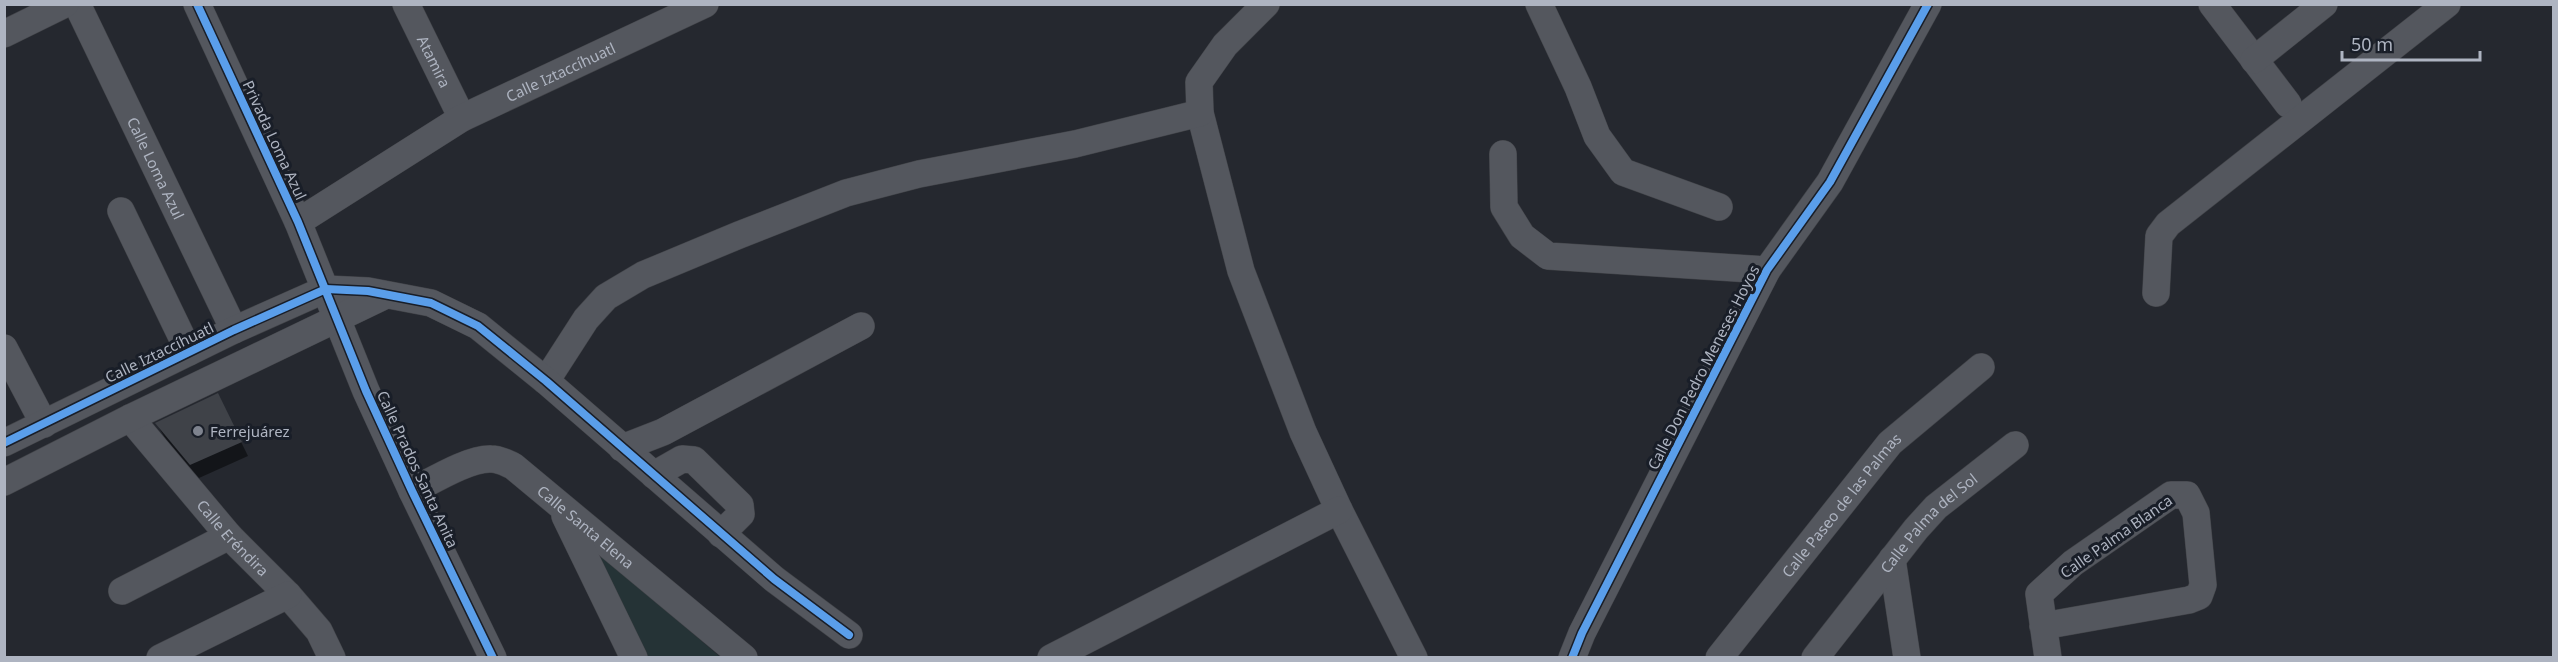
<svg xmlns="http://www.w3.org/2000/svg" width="2558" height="662" viewBox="0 0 2558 662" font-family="'Noto Sans',sans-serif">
<rect width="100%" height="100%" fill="#25282f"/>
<path fill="#253336" d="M590,544L720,657H644Z"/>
<path fill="#0007" d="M218,395L248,456L199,478L165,438L157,424Z"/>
<path fill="#3f4248" d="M218,393L242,442L190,465L155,423Z"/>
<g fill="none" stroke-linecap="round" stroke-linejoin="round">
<defs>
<g id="minor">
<path id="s1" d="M77,4L234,330"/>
<path d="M197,4L298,222L366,391L412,491L493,658"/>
<path id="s2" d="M406,4L462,118"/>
<path d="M1539,4L1578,87L1597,136L1623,172L1719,207"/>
<path d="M2212,4L2288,104"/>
<path d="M4,34L65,4"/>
<path d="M2254,60L2324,4"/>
<path d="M1200,113L1241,271L1303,432L1339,510L1414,658"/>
<path d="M1503,154L1504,207L1522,236L1548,256L1767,270"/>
<path d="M121,211L189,352"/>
<path id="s3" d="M298,222L462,118L705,4"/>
<path d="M2156,293L2159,236L2168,224L2447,4"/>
<path d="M4,348L44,424"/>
<path d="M546,381L586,319L606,297L643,275L739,235L846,193L919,174L1075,144L1200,113L1199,82L1225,45L1266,4"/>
<path id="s4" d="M130,418L229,536L288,595L319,631L332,658"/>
<path d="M4,443L234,330L326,289L368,291L431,303L478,326L546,381L774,579L849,635"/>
<path d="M622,448L663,432L861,326"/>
<path d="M654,475L682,459L694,460L740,505L741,514L721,534"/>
<path d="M4,482L130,418L386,295"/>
<path id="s5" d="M412,491C432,481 469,458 491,459C500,459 506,463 513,466L744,658"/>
<path d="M565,516L634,658"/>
<path d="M1892,559L1907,658"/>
<path d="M122,591L229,536"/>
<path d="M2043,626L2189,600L2199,596L2203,585L2196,513L2187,495H2171L2073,563L2039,594L2048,658"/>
<path d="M160,658L288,595"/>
<path d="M1051,658L1339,510"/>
<path d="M1572,658L1582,633L1767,270L1830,182L1928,4"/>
<path id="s6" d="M1719,658L1890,443L1981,367"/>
<path id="s7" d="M1815,658L1916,529L1936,507L2015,445"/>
</g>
</defs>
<use href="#minor" stroke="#414348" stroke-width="28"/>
<use href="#minor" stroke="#54575e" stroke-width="27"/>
<defs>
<g id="cycleway">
<path d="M197,4L298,222L366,391L412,491L493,658"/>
<path d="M4,443L234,330L326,289L368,291L431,303L478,326L546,381L774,579L849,635"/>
<path d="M1572,658L1582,633L1767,270L1830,182L1928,4"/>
</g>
</defs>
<use href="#cycleway" stroke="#191e28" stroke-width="11"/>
<use href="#cycleway" stroke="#5a9eea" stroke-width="8"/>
</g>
<circle fill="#7e838e" stroke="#191e28" stroke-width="2" cx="198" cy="431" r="6"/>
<g text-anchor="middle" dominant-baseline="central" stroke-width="6" stroke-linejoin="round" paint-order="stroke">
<g font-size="15" fill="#aeb4c1" stroke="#191e28">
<text stroke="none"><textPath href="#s2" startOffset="64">Atamira</textPath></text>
<text stroke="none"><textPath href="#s3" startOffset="303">Calle Iztaccíhuatl</textPath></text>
<text transform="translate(275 140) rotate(65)">Privada Loma Azul</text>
<text stroke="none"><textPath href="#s1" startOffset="182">Calle Loma Azul</textPath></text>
<text transform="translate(159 352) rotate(-26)">Calle Iztaccíhuatl</text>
<text transform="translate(1703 367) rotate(-63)">Calle Don Pedro Meneses Hoyos</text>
<text transform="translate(418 469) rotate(65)">Calle Prados Santa Anita</text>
<text stroke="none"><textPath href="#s6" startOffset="196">Calle Paseo de las Palmas</textPath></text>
<text stroke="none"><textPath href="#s7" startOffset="177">Calle Palma del Sol</textPath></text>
<text stroke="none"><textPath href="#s5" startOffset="204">Calle Santa Elena</textPath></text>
<text transform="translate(2116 536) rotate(-35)">Calle Palma Blanca</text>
<text stroke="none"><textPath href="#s4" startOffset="158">Calle Eréndira</textPath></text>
</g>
<g font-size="15" fill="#aeb4c1" stroke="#191e28" text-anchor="start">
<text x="210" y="431">Ferrejuárez</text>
</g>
</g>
<rect width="2558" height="662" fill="none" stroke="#aeb4c1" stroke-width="12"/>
<path d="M2342 51v9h138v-9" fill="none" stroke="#aeb4c1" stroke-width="3"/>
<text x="2351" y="51" font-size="18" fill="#aeb4c1" stroke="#191e28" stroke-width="4.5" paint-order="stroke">50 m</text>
</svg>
